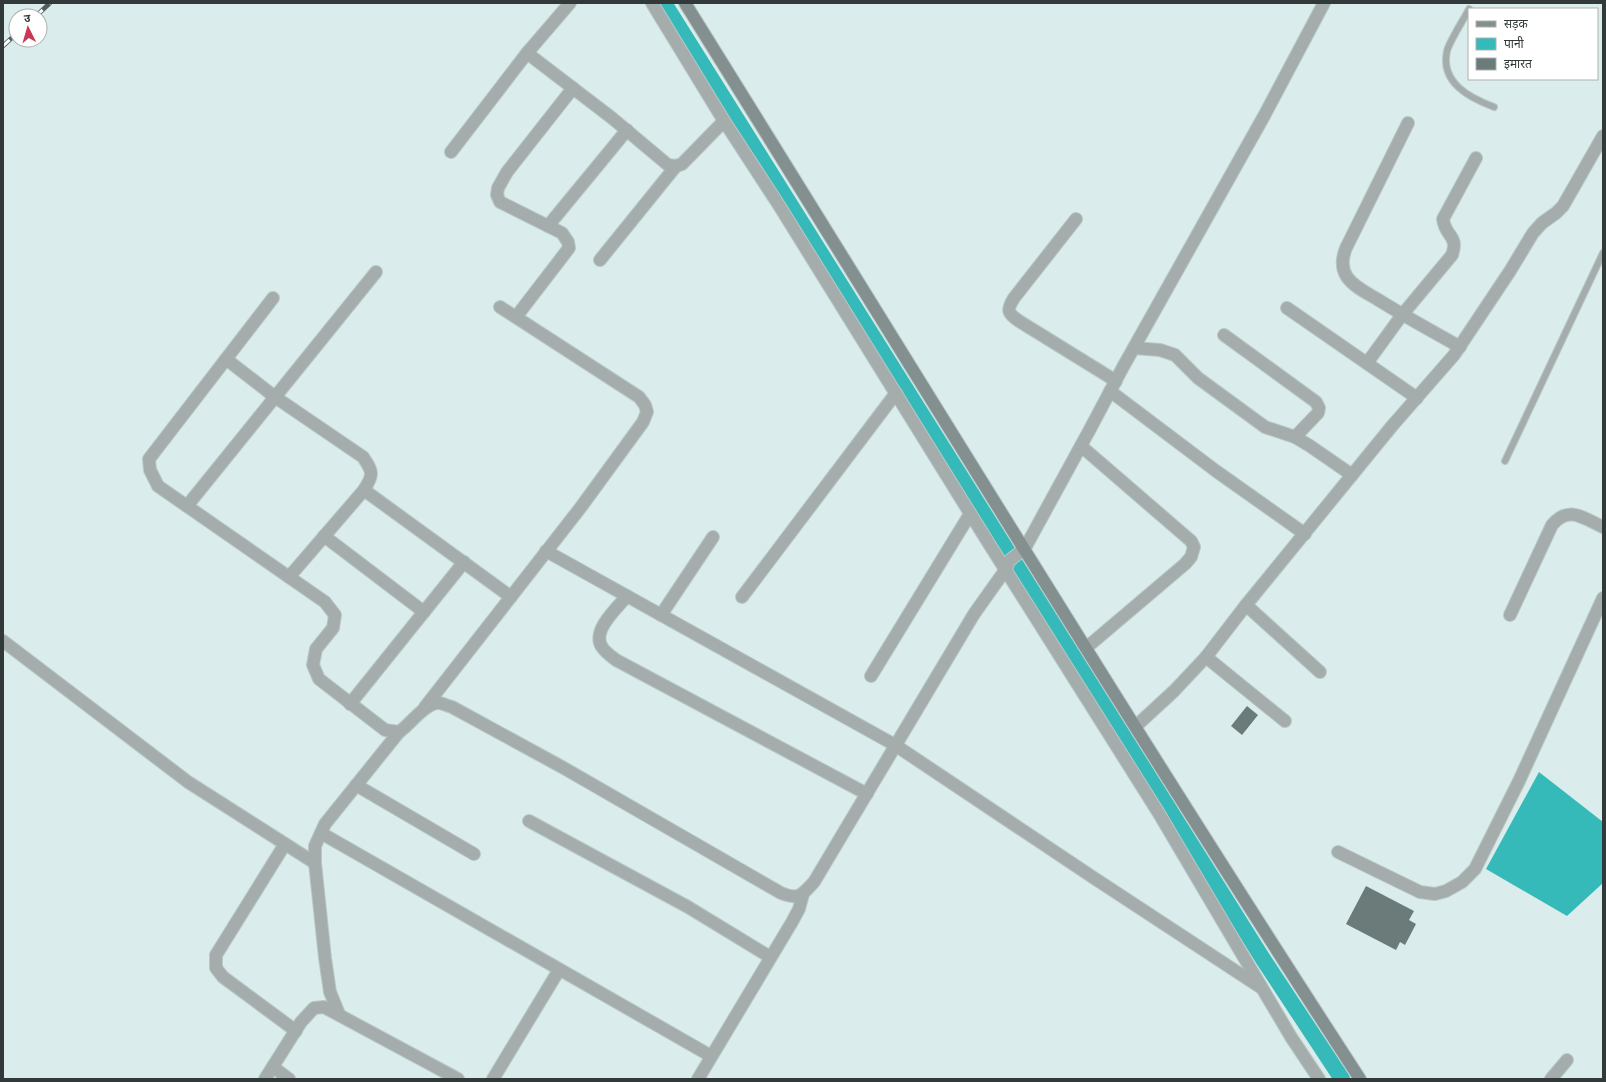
<svg xmlns="http://www.w3.org/2000/svg" width="1606" height="1082" viewBox="0 0 1606 1082" font-family="Inter,'Noto Sans Devanagari',sans-serif">
<rect width="100%" height="100%" fill="#daedec"/>
<path fill="#36bab9" d="M1539,772L1603,822V883L1567,916L1486,869Z"/>
<g fill="none" stroke-linecap="round" stroke-linejoin="round">
<path stroke="#36bab9" stroke-width="16" d="M664,3L1263,959L1342,1079"/>
</g>
<g fill="#6a7b7a">
<path d="M1247,706L1258,715L1242,735L1231,726Z"/>
<path d="M1366,886L1414,911L1409,920L1416,924L1405,945L1400,942L1396,950L1346,924Z"/>
</g>
<g fill="none" stroke-linecap="round" stroke-linejoin="round">
<defs>
<g id="lane">
<path d="M1469,9C1464,19 1449,42 1447,51C1440,83 1470,98 1494,107"/>
<path d="M1505,461L1603,253"/>
</g>
<g id="street">
<path d="M652,3L724,121L780,207L986,539L1158,812L1291,1037L1319,1079"/>
<path d="M527,53L612,118L668,165L676,166L682,164L724,121"/>
<path d="M1408,123L1346,248C1342,258 1341,268 1347,277C1354,287 1367,293 1377,299C1404,316 1432,331 1460,347"/>
<path d="M451,152L527,53L570,3"/>
<path d="M1076,219L1014,298C1006,311 1008,313 1019,321L1116,381"/>
<path d="M548,226L627,130"/>
<path d="M600,260L676,166"/>
<path d="M273,298L149,459L150,470L158,486L325,602L335,615L333,628L316,649L313,665L319,679L385,730L399,732C411,724 426,701 440,703C444,704 448,706 452,707L562,767L781,893C799,900 801,896 814,882L974,614L1006,569L1009,561L1025,548L1089,431L1123,367L1264,116L1324,3"/>
<path d="M1287,308L1417,398"/>
<path d="M516,317L569,248L568,242L562,233L500,202L497,195L498,188L507,172L573,88"/>
<path d="M1224,335L1316,402L1319,408L1318,413L1295,437"/>
<path d="M1134,348L1160,350L1175,355L1198,378L1265,427L1295,437L1310,446L1352,475"/>
<path d="M226,359L275,397L363,457C373,472 374,474 364,490L289,577"/>
<path d="M1367,363L1402,315L1452,255C1459,235 1445,237 1443,219L1476,158"/>
<path d="M1110,391L1216,471L1305,534"/>
<path d="M1081,446L1191,541L1194,547L1191,557L1185,564L1086,648"/>
<path d="M364,490L511,597"/>
<path d="M187,506L376,272"/>
<path d="M324,536L424,612"/>
<path d="M546,551L895,745L1094,878L1260,987"/>
<path d="M627,596C617,608 591,631 602,647C605,652 611,656 616,660L867,794"/>
<path d="M742,597L896,393"/>
<path d="M1246,605L1320,672"/>
<path d="M661,615L713,537"/>
<path d="M1510,615L1552,525C1569,505 1583,518 1603,527"/>
<path d="M3,641L188,782L315,863"/>
<path d="M1206,657L1285,721"/>
<path d="M871,676L970,514"/>
<path d="M350,704L464,562"/>
<path d="M425,707L581,507L643,422L647,412L645,405L639,397L500,307"/>
<path d="M1136,726L1174,691L1206,657L1246,605L1392,426L1454,355L1510,271L1533,233L1542,223L1556,213L1563,206L1603,136"/>
<path d="M356,785L474,854"/>
<path d="M529,821L688,907L770,957"/>
<path d="M321,833L711,1056"/>
<path d="M285,844L216,955V968L223,977L296,1031"/>
<path d="M1338,852L1420,892L1435,894L1446,891L1462,882L1475,869L1519,781L1603,598"/>
<path d="M339,1014L330,992L325,958L315,863V846L325,824L399,732"/>
<path d="M273,1067L289,1079"/>
<path d="M265,1079L301,1022L314,1008L324,1007L458,1079"/>
<path d="M493,1079L559,970"/>
<path d="M698,1079L792,922L799,909L803,894"/>
<path d="M1551,1079L1567,1060"/>
</g>
<path id="secondary" d="M685,3C909,362 1129,724 1360,1079"/>
</defs>
<use href="#lane" stroke="#b8c9c8" stroke-width="8"/>
<use href="#street" stroke="#b8c9c8" stroke-width="14"/>
<use href="#secondary" stroke="#b8c9c8" stroke-width="14"/>
<use href="#lane" stroke="#a5acac" stroke-width="6"/>
<use href="#street" stroke="#a5acac" stroke-width="12"/>
<use href="#secondary" stroke="#848f8f" stroke-width="12"/>
<defs>
<g id="rail">
<path d="M36,16L50,3"/>
<path d="M3,46L16,34"/>
</g>
</defs>
<use href="#rail" stroke="#525c5b" stroke-width="4.5"/>
<use href="#rail" stroke="#fff" stroke-width="3" stroke-dasharray="9" stroke-linecap="butt"/>
</g>
<rect width="1606" height="1082" fill="none" stroke="#323939" stroke-width="8"/>
<rect x="1468" y="8" width="130" height="72" fill="#ffffff" stroke="#adb0b0"/>
<rect x="1476" y="21" width="20" height="6" fill="#848f8f" stroke="#adb0b0"/>
<text x="1504" y="28" font-size="12" fill="#323939">सड़क</text>
<rect x="1476" y="38" width="20" height="12" fill="#36bab9" stroke="#adb0b0"/>
<text x="1504" y="48" font-size="12" fill="#323939">पानी</text>
<rect x="1476" y="58" width="20" height="12" fill="#6a7b7a" stroke="#adb0b0"/>
<text x="1504" y="68" font-size="12" fill="#323939">इमारत</text>
<g transform="translate(28 28) rotate(355)"><circle r="19" fill="#ffffff" stroke="#adb0b0"/>
<path d="M0-3L7 15L0 10L-7 15Z" fill="#c93955"/>
<text y="-6" font-size="11" font-weight="bold" text-anchor="middle" fill="#323939">उ</text>
</g>
</svg>
